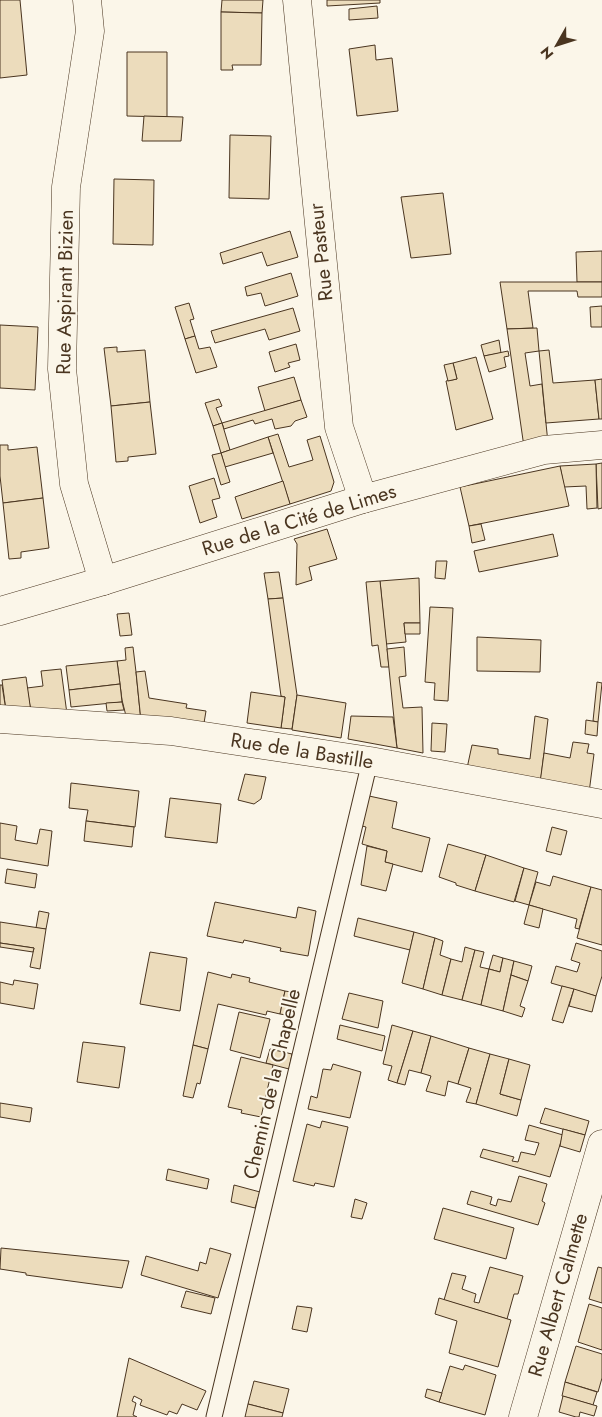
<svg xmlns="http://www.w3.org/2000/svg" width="602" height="1417" viewBox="0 0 602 1417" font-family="Jost,sans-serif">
<rect width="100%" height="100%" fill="#fbf6e9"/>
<g fill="#ecdcbc" stroke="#4a3520">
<path d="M0,0H20L27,75L0,78Z"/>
<path d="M222,0H263L262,13L221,12Z"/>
<path d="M327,0H380V3L327,6Z"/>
<path d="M377,6L378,18L349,20V9Z"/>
<path d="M221,12L262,13L261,65H232L233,70H221Z"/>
<path d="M375,45L376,60L392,58L398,111L357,116L349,49Z"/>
<path d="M127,52H167V117L127,116Z"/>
<path d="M144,116L183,117L181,141H142Z"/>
<path d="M230,135L271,136L269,199L229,198Z"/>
<path d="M114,179L154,180L153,245L113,244Z"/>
<path d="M443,193L451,254L411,258L401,197Z"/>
<path d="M290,231L298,257L267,266L262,252L223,264L220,253Z"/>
<path d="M602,251V282H577L576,252Z"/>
<path d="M291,273L298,296L265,306L261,293L247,296L245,287Z"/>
<path d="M500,282H602V297H578L577,291H528L533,328L507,329Z"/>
<path d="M189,303L194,319L190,320L195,336L185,339L175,307Z"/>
<path d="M602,306V327H591L590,307Z"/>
<path d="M293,308L300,331L269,340L265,329L215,343L211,331Z"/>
<path d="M0,325L38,327L35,390L0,388Z"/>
<path d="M537,328L539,351L525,353L530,386L542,384L548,443L524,447L507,329Z"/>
<path d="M195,336L199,349L210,347L217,367L196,373L185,339Z"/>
<path d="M499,340L501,353L484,356L481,345Z"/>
<path d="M296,344L300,360L288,363L290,367L275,372L269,352Z"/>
<path d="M117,347V352L145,350L150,402L111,406L104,348Z"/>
<path d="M549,350L553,383L595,380L599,419L546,423L539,351Z"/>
<path d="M508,351L509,356L504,357L506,367L489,372L484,356Z"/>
<path d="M476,357L493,419L456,430L446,381L457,379L453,363Z"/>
<path d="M453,363L457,379L448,381L444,365Z"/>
<path d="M294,377L301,400L265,411L258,387Z"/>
<path d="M602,379V419H599L595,380Z"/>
<path d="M219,399L222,406L216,408L222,423L213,426L205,403Z"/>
<path d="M301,400L307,417L295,421L291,426L275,429L272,419L255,424L253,420L224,429L222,423Z"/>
<path d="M150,402L156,454L128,457V461L116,462L111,406Z"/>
<path d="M222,423L230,450L221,453L213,426Z"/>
<path d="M278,434L289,467L313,460L307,440L320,436L334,482L331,491L290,504L268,437Z"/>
<path d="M268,437L273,453L225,467L221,453Z"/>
<path d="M0,445H8V450L37,447L43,498L3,503L0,476Z"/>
<path d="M221,453L230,482L221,485L212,455Z"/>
<path d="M602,463V508L598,509L596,464Z"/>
<path d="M596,464L597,508L587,509L586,486L564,487L560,466Z"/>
<path d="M560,466L569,506L469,526L460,487Z"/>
<path d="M214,478L220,498L212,500L217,517L200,523L189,486Z"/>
<path d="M283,481L290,504L242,519L235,497Z"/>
<path d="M43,498L49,548L21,552V558L9,559L3,503Z"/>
<path d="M481,524L485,540L472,543L469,526Z"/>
<path d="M327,529L337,559L309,567L312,580L296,585L297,544L294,539Z"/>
<path d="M553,534L558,556L479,572L474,551Z"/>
<path d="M436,561H447L445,579L435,578Z"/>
<path d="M279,572L283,598L268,599L264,573Z"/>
<path d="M419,578L420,623H404L406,642L386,644L380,581Z"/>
<path d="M380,581L389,667H381L378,645L372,646L366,582Z"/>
<path d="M283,598L297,695L292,729L281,728L285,697L281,696L268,599Z"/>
<path d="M430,607L453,608L448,701L434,700L435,683L425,682Z"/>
<path d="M129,613L132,635L120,636L117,614Z"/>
<path d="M404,623H420V634H405Z"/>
<path d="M477,637L541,640L540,672L477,671Z"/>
<path d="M133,647L136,672L141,721L127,720L122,700L117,661L126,660L125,648Z"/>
<path d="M404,647L406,676L399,677L403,708L422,707L423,753L397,748L387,649Z"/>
<path d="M117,661L120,684L69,690L66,666Z"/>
<path d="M61,669L67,714L31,712L27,688L43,686L41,671Z"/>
<path d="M145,671L149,698L187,704L186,708L206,711L203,729L141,721L136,672Z"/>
<path d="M26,677L31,712L6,711L2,680Z"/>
<path d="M597,682L602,683L598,722L593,721Z"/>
<path d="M120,684L122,702L71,707L69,690Z"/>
<path d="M0,685H2L6,711L0,710Z"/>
<path d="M251,692L285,697L281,728L247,723Z"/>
<path d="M297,695L346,703L341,738L292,730Z"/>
<path d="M122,702L124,710L107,711L106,703Z"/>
<path d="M351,716L393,717L397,748L348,739Z"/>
<path d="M535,716L548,719L540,786L466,773L472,745L498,749V754L530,759Z"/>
<path d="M586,720L598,722L597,736L585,734Z"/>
<path d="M432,723L447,724L445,752L431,751Z"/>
<path d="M573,742L589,744L587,753L594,754L589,793L540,783L544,753L570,758Z"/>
<path d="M245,774L266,777L261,799L254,804L238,800Z"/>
<path d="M71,783L139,791L135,827L86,821L88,810L69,808Z"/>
<path d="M369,796L397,802L392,828L430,838L422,872L385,862L387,851L362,844L366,827L362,826Z"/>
<path d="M170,798L221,804L217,843L165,837Z"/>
<path d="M86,821L134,827L132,847L84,841Z"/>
<path d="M0,823L17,826L15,840L37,844L40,829L52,831L48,866L0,858Z"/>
<path d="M552,827L567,831L561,855L546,851Z"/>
<path d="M448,844L486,855L475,891L456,885V883L439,877Z"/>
<path d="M367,846L387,851L385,862L393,864L386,891L361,885Z"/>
<path d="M486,855L524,868L514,902L475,891Z"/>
<path d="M524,868L538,872L529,905L515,901Z"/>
<path d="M7,869L37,874L35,888L5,883Z"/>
<path d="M553,876L591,887L579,929L575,928L577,919L529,905L536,882L550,886Z"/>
<path d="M591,887L602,890V945L577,938Z"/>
<path d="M215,902L296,918L298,907L316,911L308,956L280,951L281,948L244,940L243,943L207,936Z"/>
<path d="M529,905L543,909L539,928L524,924Z"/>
<path d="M39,911L49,913L46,929L36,928Z"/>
<path d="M358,918L414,932L410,950L354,936Z"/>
<path d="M0,922L46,929L40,969L30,967L34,948L0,943Z"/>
<path d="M414,932L435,938L423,989L402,983Z"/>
<path d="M435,938L443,941L440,955L451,959L442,995L423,989Z"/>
<path d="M0,943L34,948L33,952L0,947Z"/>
<path d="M576,943L602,951V976L596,996L551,983L556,966L577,972L580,963L571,960Z"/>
<path d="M465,947L475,950L462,1000L442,995L451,959L462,962Z"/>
<path d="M475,950L484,952L480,967L489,969L481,1005L462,1000Z"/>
<path d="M150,952L187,958L180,1011L140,1004Z"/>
<path d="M493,955L503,958L500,972L489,969Z"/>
<path d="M503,958L514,961L503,1011L481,1005L489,969L500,972Z"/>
<path d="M514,961L532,966L528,981L511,975Z"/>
<path d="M208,972L231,978L232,974L250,978L249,982L285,991L280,1014L267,1011L266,1015L218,1004L208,1049L193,1045Z"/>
<path d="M511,975L528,981L520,1006L525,1008L522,1017L503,1011Z"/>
<path d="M14,980L38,984L34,1009L0,1003V982L13,985Z"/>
<path d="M562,986L574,989L563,1023L552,1020Z"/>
<path d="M574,989L596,996L592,1012L569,1006Z"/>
<path d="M285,991L297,993L292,1016L280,1014Z"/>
<path d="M349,993L383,1001L378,1028L342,1019Z"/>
<path d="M239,1012L270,1019L260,1058L230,1050Z"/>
<path d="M340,1025L385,1036L382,1051L337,1039Z"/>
<path d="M392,1025L413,1031L397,1083L388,1080L392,1066L383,1064Z"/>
<path d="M413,1031L431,1036L421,1073L409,1070L405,1085L397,1083Z"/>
<path d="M431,1036L469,1048L458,1084L448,1081L445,1096L426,1091L431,1076L421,1073Z"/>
<path d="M83,1042L125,1047L119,1088L77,1082Z"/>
<path d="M193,1045L208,1049L200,1084L197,1083L193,1098L183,1096Z"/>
<path d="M469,1048L490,1054L476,1104L466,1102L471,1088L458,1084Z"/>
<path d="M270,1049L292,1054L289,1069L266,1063Z"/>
<path d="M490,1054L509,1059L500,1094L521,1100L517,1116L476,1104Z"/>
<path d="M241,1057L273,1065L261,1117L241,1113L242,1110L228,1107Z"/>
<path d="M509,1059L530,1065L521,1100L500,1094Z"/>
<path d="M333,1064L361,1072L350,1118L308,1109L311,1096L317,1098L323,1069L331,1070Z"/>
<path d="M0,1103L32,1108L30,1122L0,1117Z"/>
<path d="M545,1108L589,1121L585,1135L540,1123Z"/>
<path d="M322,1121L348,1127L334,1187L315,1183L314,1186L293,1181L307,1124L320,1128Z"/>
<path d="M529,1125L563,1135L550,1177L480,1157L483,1149L514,1157L512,1161L518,1162L521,1152L535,1155L539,1143L525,1140Z"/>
<path d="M563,1129L585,1135L580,1152L560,1146Z"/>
<path d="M168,1169L209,1179L207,1189L166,1180Z"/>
<path d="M519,1176L547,1184L542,1201L545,1203L538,1225L467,1204L471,1191L492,1197L490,1204L496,1206L498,1199L511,1202Z"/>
<path d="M234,1185L260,1192L255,1208L231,1202Z"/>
<path d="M355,1199L367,1203L362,1219L351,1217Z"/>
<path d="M443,1208L514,1228L506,1259L434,1239Z"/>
<path d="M1,1248L129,1261L122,1288L26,1275V1273L0,1269Z"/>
<path d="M210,1248L231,1254L218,1298L141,1275L146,1256L198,1271L200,1262L206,1264Z"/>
<path d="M490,1267L523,1276L518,1294H514L507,1319L444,1300L452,1273L466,1276L462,1289L476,1294L474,1302L479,1303Z"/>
<path d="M598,1267L602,1268V1303L589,1299Z"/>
<path d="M186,1291L215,1298L211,1314L181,1307Z"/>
<path d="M439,1298L511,1320L498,1367L449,1353L457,1321L435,1314Z"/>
<path d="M589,1304L602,1308V1350L578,1342Z"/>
<path d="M297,1306L312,1308L307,1332L292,1329Z"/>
<path d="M576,1346L602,1354V1378L598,1392L565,1382Z"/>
<path d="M129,1358L206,1391L197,1410L182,1404L177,1414L169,1411L167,1415L140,1405L142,1400L134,1396L132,1401L136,1403L133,1415L137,1417H117Z"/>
<path d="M465,1365L496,1375L485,1415L439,1402L450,1366L463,1370Z"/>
<path d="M254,1381L289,1389L283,1413L248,1404Z"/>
<path d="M565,1382L597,1392L593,1405L562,1396Z"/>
<path d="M427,1389L442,1393L439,1402L425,1397Z"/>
<path d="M563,1396L597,1406L594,1416L580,1412L579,1417H576L559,1412Z"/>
<path d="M248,1404L283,1413L282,1417H245Z"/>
</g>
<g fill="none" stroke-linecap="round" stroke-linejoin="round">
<defs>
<path id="service" d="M214,1417L370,761"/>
<g id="minor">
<path d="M87,0L90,31L66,187L62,369L74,484L103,581"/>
<path d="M297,0L339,427L363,499"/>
<path d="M0,719L171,731L370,761L602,804"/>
<path d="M523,1417L602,1144"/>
</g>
<path id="tertiary" d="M0,611L103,581L363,499L544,450L602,445"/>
</defs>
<use href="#service" stroke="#4a3520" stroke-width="17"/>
<use href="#minor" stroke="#4a3520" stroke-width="29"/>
<use href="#tertiary" stroke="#4a3520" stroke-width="29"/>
<use href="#service" stroke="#fbf6e9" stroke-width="15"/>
<use href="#minor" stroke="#fbf6e9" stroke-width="28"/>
<use href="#tertiary" stroke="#fbf6e9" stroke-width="28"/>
</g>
<g text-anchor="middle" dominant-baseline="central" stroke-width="4" stroke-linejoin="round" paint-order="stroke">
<g font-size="20" fill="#4a3520" stroke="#fbf6e9">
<text transform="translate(321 252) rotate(-96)">Rue Pasteur</text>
<text transform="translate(65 292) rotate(-89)">Rue Aspirant Bizien</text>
<text transform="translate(299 520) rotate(-17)">Rue de la Cité de Limes</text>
<text transform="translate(302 751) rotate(9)">Rue de la Bastille</text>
<text transform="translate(272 1084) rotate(-77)">Chemin de la Chapelle</text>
<text transform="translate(558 1295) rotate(-74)">Rue Albert Calmette</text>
</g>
</g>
<g transform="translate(557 45) rotate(231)" stroke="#fbf6e9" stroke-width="4" paint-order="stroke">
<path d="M0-4L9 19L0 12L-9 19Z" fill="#4a3520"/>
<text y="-8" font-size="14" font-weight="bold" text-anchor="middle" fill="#4a3520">N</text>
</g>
</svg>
